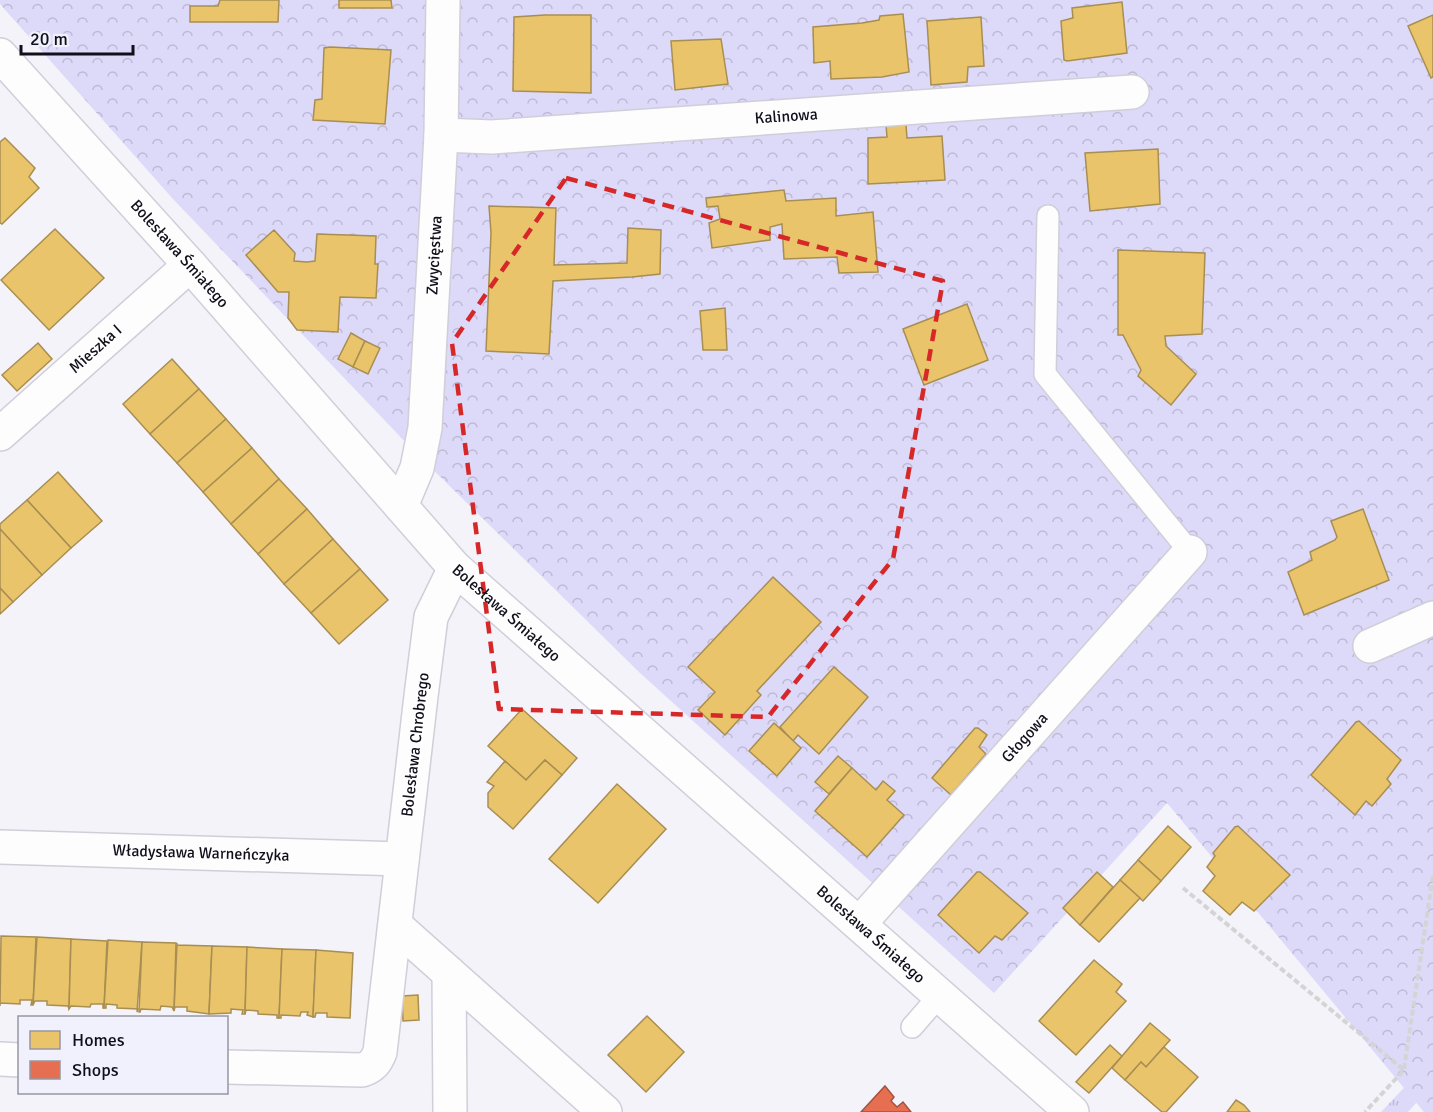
<svg xmlns="http://www.w3.org/2000/svg" width="1433" height="1112" viewBox="0 0 1433 1112" font-family="Signika,sans-serif">
<defs>
<pattern id="grass-tufts" width="24" height="20" patternUnits="userSpaceOnUse" patternTransform="scale(1.5)"><rect width="24" height="20" fill="#ddd9f9"/><path d="M3 7l-1-3M5 7V3M7 7l1-3M15 17l-1-3M17 17v-4M19 17l1-3" fill="none" stroke="#bdb9d5"/></pattern>
<pattern id="park-crowns" width="20" height="18" patternUnits="userSpaceOnUse" patternTransform="scale(1.5)"><rect width="20" height="18" fill="#ddd9f9"/><path d="M2 6a3 3 0 1 1 6 0M12 15a3 3 0 1 1 6 0" fill="none" stroke="#bdb9d5"/></pattern>
</defs>
<rect width="100%" height="100%" fill="#f4f3fa"/>
<path fill="url(#grass-tufts)" d="M1433,1057V1084L1408,1112H1381Z"/>
<path fill="url(#park-crowns)" d="M0,0H1433V1112H1424L1167,803L994,993L640,673L412,449L173,199L0,4Z"/>
<g fill="#e9c46a" stroke="#a88e52" stroke-width="1.5">
<path d="M220,0H279L278,22H190V6H218Z"/>
<path d="M339,0H391L392,8H339Z"/>
<path d="M1122,2L1127,53L1067,61L1064,60L1061,21L1073,18L1072,8Z"/>
<path d="M903,14L909,72L882,77L831,79L830,61L814,63L813,27L862,23L879,20L880,16Z"/>
<path d="M545,15H591V93L513,91L514,17Z"/>
<path d="M1433,15V77L1431,78L1408,26Z"/>
<path d="M981,17L984,66L968,67L967,82L931,85L927,21Z"/>
<path d="M721,39L728,84L675,90L671,41Z"/>
<path d="M330,47L391,50L385,124L313,120L315,100L322,99L324,48Z"/>
<path d="M886,125H906L907,138L942,136L945,180L868,184V138L887,137Z"/>
<path d="M5,138L35,168L29,177L39,188L2,224L0,223V142Z"/>
<path d="M1158,149L1160,204L1090,211L1085,153Z"/>
<path d="M784,190L786,201L836,198V216L873,212L878,272L839,273L837,257L784,259L782,224L770,227V240L712,248L709,223L720,219L718,206L707,207L706,198Z"/>
<path d="M489,206L556,208L554,265L627,263L628,228L661,230L660,274L632,277L553,281L549,354L486,351L491,233Z"/>
<path d="M55,229L104,278L49,330L1,280Z"/>
<path d="M274,230L295,253L294,261L307,262L315,261L317,234L376,236L375,264H378L376,298L340,297L338,332L297,330L288,318L289,292H278L246,255Z"/>
<path d="M1118,250L1205,253L1202,334L1165,336L1166,346L1196,374L1171,405L1138,376L1141,370L1123,335H1118Z"/>
<path d="M967,304L988,360L924,385L903,329Z"/>
<path d="M725,308L727,350H703L700,311Z"/>
<path d="M351,333L365,341L353,367L338,359Z"/>
<path d="M365,341L380,348L368,374L353,367Z"/>
<path d="M38,343L52,359L17,391L2,375Z"/>
<path d="M172,359L199,389L150,434L123,404Z"/>
<path d="M199,389L226,419L177,463L150,434Z"/>
<path d="M226,419L252,448L203,492L177,463Z"/>
<path d="M252,448L279,479L231,524L203,492Z"/>
<path d="M58,472L102,521L71,548L27,500Z"/>
<path d="M279,479L307,509L258,554L231,524Z"/>
<path d="M27,500L71,548L42,575L0,529V524Z"/>
<path d="M307,509L333,539L284,584L258,554Z"/>
<path d="M1363,509L1389,580L1304,615L1288,572L1312,560L1310,552L1335,540L1337,537L1331,521Z"/>
<path d="M0,529L42,575L13,602L0,588Z"/>
<path d="M333,539L360,569L311,613L284,584Z"/>
<path d="M360,569L388,600L339,644L311,613Z"/>
<path d="M773,577L821,622L757,691L761,695L725,735L698,710L715,692L688,667Z"/>
<path d="M0,588L13,602L0,614Z"/>
<path d="M834,667L868,697L819,754L798,735L793,741L780,727Z"/>
<path d="M522,709L577,758L562,775L545,760L526,780L488,746Z"/>
<path d="M1359,721L1401,760L1387,779L1391,784L1372,806L1366,801L1355,815L1311,775L1356,722Z"/>
<path d="M774,723L801,748L777,776L749,751Z"/>
<path d="M975,728H978L987,735L979,747L986,754L951,795L932,778Z"/>
<path d="M838,756L852,768L829,794L815,782Z"/>
<path d="M545,760L562,775L513,829L488,807V793L494,786L487,782L505,761L526,780Z"/>
<path d="M852,768L876,790L883,781L895,791L887,800L904,815L867,857L815,811Z"/>
<path d="M617,784L666,829L598,903L549,859Z"/>
<path d="M1168,826L1191,847L1161,881L1138,860Z"/>
<path d="M1238,826L1290,875L1254,911L1242,902L1230,915L1203,891L1215,876L1207,867L1215,856L1213,853L1235,827Z"/>
<path d="M1138,860L1161,881L1143,901L1120,880Z"/>
<path d="M977,872H980L992,882L1028,913L1002,940L995,936L979,953L938,915Z"/>
<path d="M1097,872L1113,887L1080,925L1063,908Z"/>
<path d="M1120,880L1140,898L1099,942L1080,925Z"/>
<path d="M1,936L36,937L33,1005H31L32,1000H20V1004L0,1003V1006Z"/>
<path d="M37,937L71,939L69,1009L68,1006L47,1005V1001H35L33,1005Z"/>
<path d="M71,939L107,941L104,1008H103V1004H91L90,1007L71,1006L69,1009Z"/>
<path d="M108,940L142,942L137,1012L138,1009L117,1008V1005L106,1004V1008H104Z"/>
<path d="M142,942L176,943L174,1011L172,1007L161,1006L160,1010L141,1009L140,1012H139Z"/>
<path d="M177,943V945L212,946L209,1014L187,1011V1007H175L174,1011Z"/>
<path d="M212,946L247,947L245,1014H242L243,1010L231,1009V1013L209,1014Z"/>
<path d="M247,947L282,949L279,1018H277V1015L258,1014V1011L246,1010L245,1014Z"/>
<path d="M282,949L316,950L313,1017L307,1015L308,1012H301L300,1016L281,1015V1018H279Z"/>
<path d="M316,950L353,953L350,1018L327,1017V1013H316L315,1017H313Z"/>
<path d="M1094,960L1122,984L1116,992L1126,1001L1076,1055L1039,1021Z"/>
<path d="M418,995L419,1020L403,1021L402,996Z"/>
<path d="M647,1016L684,1052L646,1092L608,1055Z"/>
<path d="M1150,1023L1170,1040L1146,1067L1141,1062L1125,1080L1112,1068Z"/>
<path d="M1110,1045L1122,1056L1089,1093L1076,1082Z"/>
<path d="M1164,1047L1198,1077L1166,1112H1162L1125,1080L1141,1062L1146,1067Z"/>
<path d="M1236,1100L1244,1105L1250,1112H1227Z"/>
</g>
<path fill="#e76f51" stroke="#a65240" stroke-width="1.5" d="M885,1086L894,1097L891,1101L897,1107L903,1102L911,1112H861Z"/>
<g fill="none" stroke-linecap="round" stroke-linejoin="round">
<defs>
<g id="lane">
<path d="M1048,216L1045,374L1190,552"/>
<path d="M912,1027L940,995"/>
</g>
<g id="street">
<path id="s1" d="M0,55L190,265L455,568L1072,1112"/>
<path id="s2" d="M441,135L492,137L1132,92"/>
<path id="s3" d="M0,434L190,265"/>
<path id="s4" d="M401,506L417,468L425,428L441,135L443,0"/>
<path d="M1370,646L1433,618"/>
<path id="s5" d="M0,847L402,859"/>
<path id="s6" d="M860,923L1190,552"/>
<path d="M395,925L605,1112"/>
<path d="M449,973L450,1112"/>
<path d="M0,1059L20,1060"/>
<path id="s7" d="M226,1067L362,1070C372,1067 376,1062 380,1052L421,696L431,617L455,568"/>
</g>
</defs>
<use href="#lane" stroke="#d0ced8" stroke-width="24"/>
<use href="#street" stroke="#d0ced8" stroke-width="36"/>
<g stroke="#d4d4d5" stroke-width="4" stroke-dasharray="6 3" stroke-linecap="butt">
<path d="M1183,888L1404,1070L1365,1112"/>
<path d="M1404,1069L1433,875"/>
</g>
<use href="#lane" stroke="#fdfdfe" stroke-width="21"/>
<use href="#street" stroke="#fdfdfe" stroke-width="33"/>
</g>
<path fill="none" stroke="#d62828" stroke-width="4.5" stroke-dasharray="12 8" stroke-linejoin="round" d="M566,178L943,281L893,559L768,717L499,709L452,343Z"/>
<g text-anchor="middle" dominant-baseline="central" stroke-width="6" stroke-linejoin="round" paint-order="stroke">
<g font-size="16" fill="#100f1a" stroke="#f1f0fd">
<text stroke="none"><textPath href="#s2" startOffset="346">Kalinowa</textPath></text>
<text stroke="none"><textPath href="#s1" startOffset="268">Bolesława Śmiałego</textPath></text>
<text stroke="none"><textPath href="#s4" startOffset="255">Zwycięstwa</textPath></text>
<text stroke="none"><textPath href="#s3" startOffset="128">Mieszka I</textPath></text>
<text stroke="none"><textPath href="#s1" startOffset="754">Bolesława Śmiałego</textPath></text>
<text stroke="none"><textPath href="#s6" startOffset="248">Głogowa</textPath></text>
<text stroke="none"><textPath href="#s7" startOffset="472">Bolesława Chrobrego</textPath></text>
<text stroke="none"><textPath href="#s5" startOffset="201">Władysława Warneńczyka</textPath></text>
<text stroke="none"><textPath href="#s1" startOffset="1240">Bolesława Śmiałego</textPath></text>
</g>
</g>
<rect x="18" y="1016" width="210" height="78" fill="#f1f0fd" stroke="#9796a2" stroke-width="1.5"/>
<rect x="30" y="1031" width="30" height="18" fill="#e9c46a" stroke="#9796a2" stroke-width="1.5"/>
<text x="72" y="1046" font-size="18" fill="#100f1a">Homes</text>
<rect x="30" y="1061" width="30" height="18" fill="#e76f51" stroke="#9796a2" stroke-width="1.5"/>
<text x="72" y="1076" font-size="18" fill="#100f1a">Shops</text>
<path d="M21 45v9h112v-9" fill="none" stroke="#100f1a" stroke-width="3"/>
<text x="30" y="45" font-size="18" fill="#100f1a" stroke="#f1f0fd" stroke-width="4.5" paint-order="stroke">20 m</text>
</svg>
